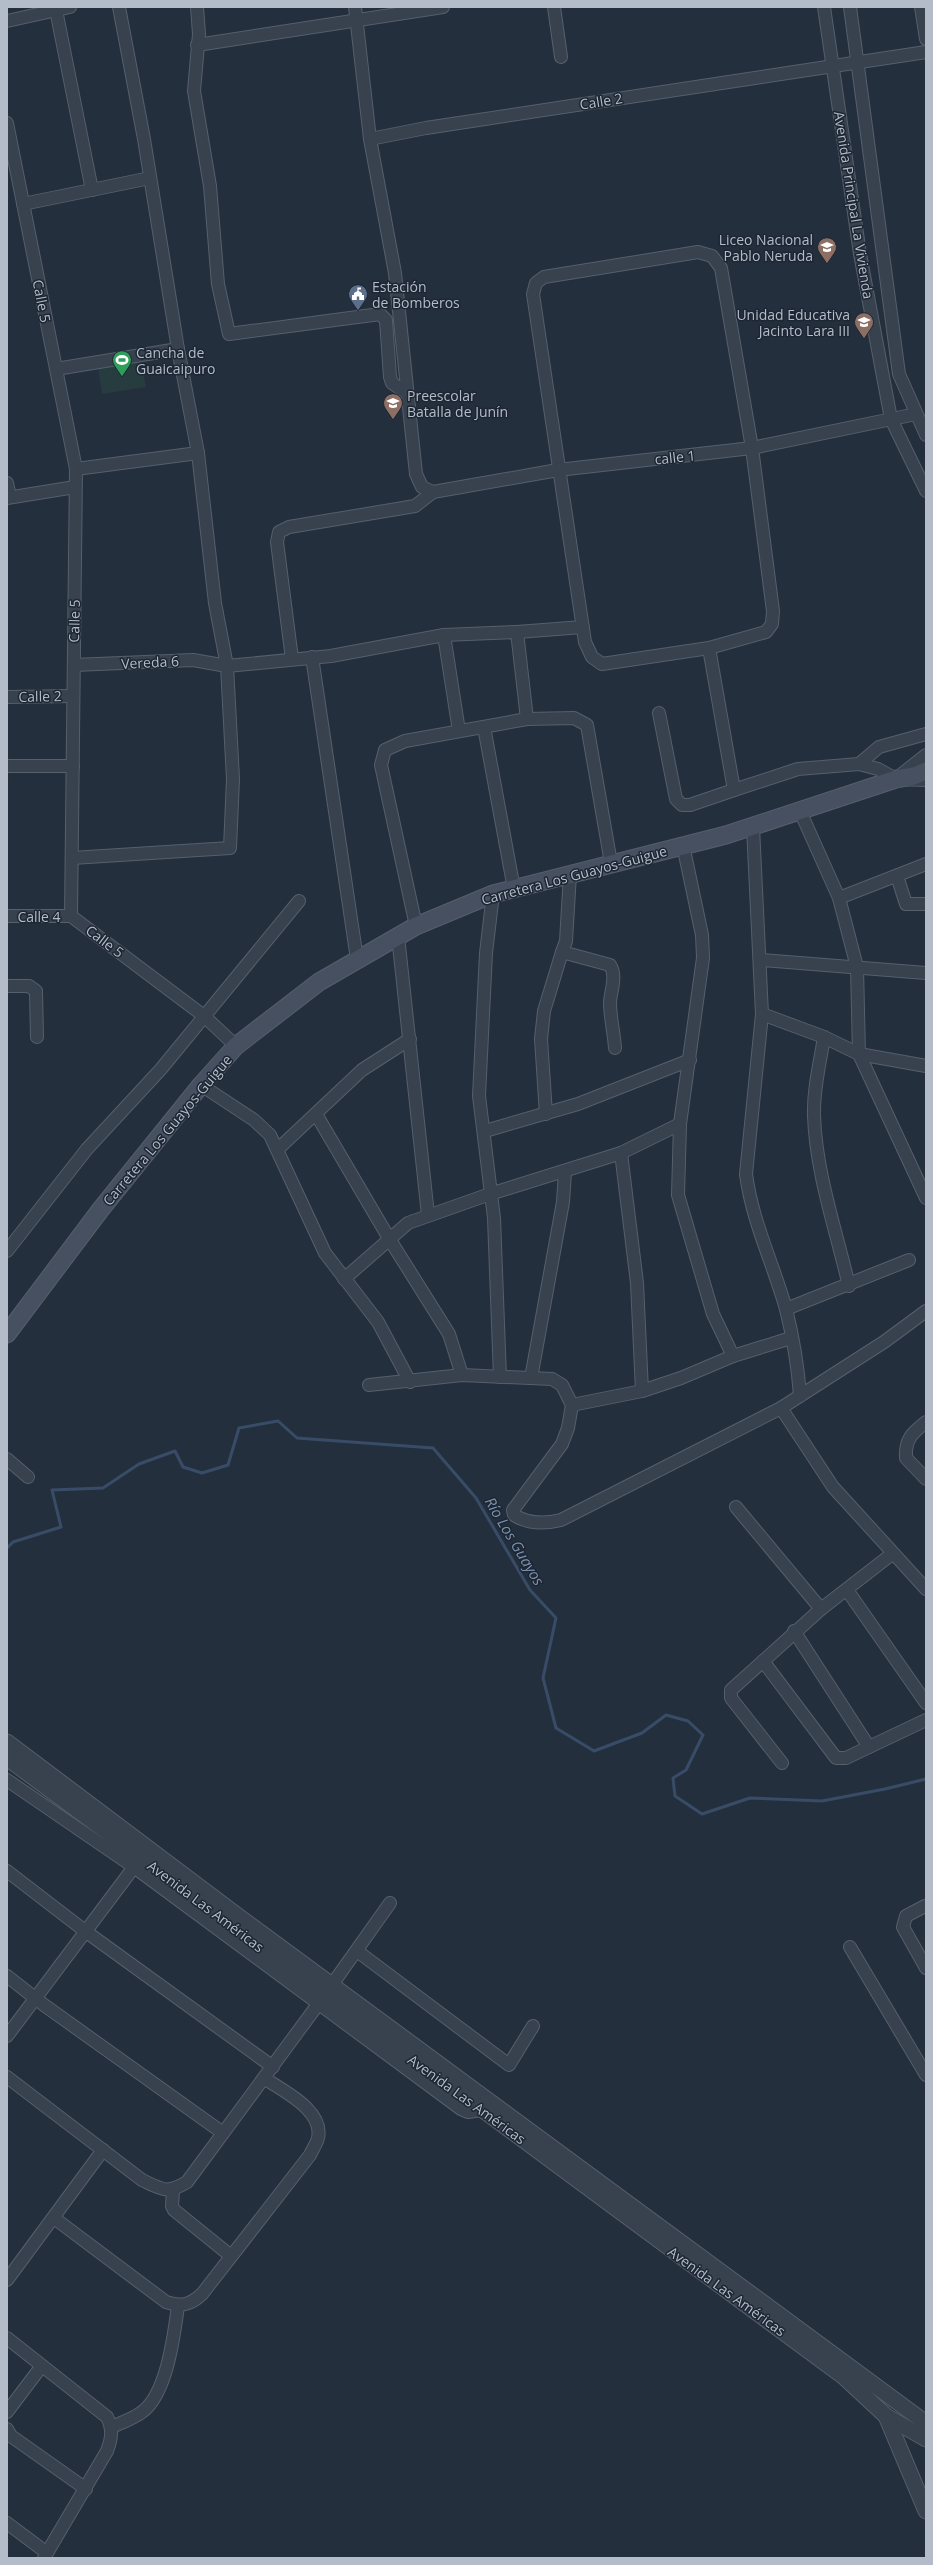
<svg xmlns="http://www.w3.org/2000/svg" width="933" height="2565" viewBox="0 0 933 2565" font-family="'Open Sans',sans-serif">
<rect width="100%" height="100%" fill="#242f3e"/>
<path fill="#263c3f" d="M141,361L146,387L102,394L98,368Z"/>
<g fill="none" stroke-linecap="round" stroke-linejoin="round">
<path stroke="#394c67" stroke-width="3" d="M7,1548L13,1542L61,1527L52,1490L103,1488L139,1464L175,1451L183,1467L202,1473L228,1465L239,1428L278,1421L297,1438L433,1448L476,1498L530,1590L556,1618L543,1678L556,1728L594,1751L642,1733L666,1715L688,1721L703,1735L686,1770L673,1778L675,1796L702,1814L750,1798L822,1801L885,1789L926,1779"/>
<defs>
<g id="minor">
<path d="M197,7L199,34L194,91L210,186L218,284L229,334L380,314L386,320L390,377L392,383L408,394"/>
<path d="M355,7L370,139L395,273L416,474L422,487L433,492"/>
<path d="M554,7L561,57"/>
<path d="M824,7L860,254L891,419L926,491"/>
<path d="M850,7L899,374L926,435"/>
<path d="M921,7L926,39"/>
<path d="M56,10L92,190"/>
<path d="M7,21L70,7"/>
<path d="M197,45L443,7"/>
<path d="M7,123L76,469L71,916"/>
<path d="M370,139L426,128L926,52"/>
<path d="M23,204L150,178"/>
<path d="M698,252L712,256L721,268L752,448L773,611L772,624L766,632L709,648L602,664L592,657L585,642L533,294L536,283L544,277Z"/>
<path d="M56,369L178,349"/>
<path d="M76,469L198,453"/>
<path d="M7,483L10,497"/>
<path d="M7,498L75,487"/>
<path d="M517,632L583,627"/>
<path d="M444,635L459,731"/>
<path d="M709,648L734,790L798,769L859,764L878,769L896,779L926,780"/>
<path d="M312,657L357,959"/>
<path d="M292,659L277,542L279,532L289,527L415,506L433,492L558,470L752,448L916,414"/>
<path d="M74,665L193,660L227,666L331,656L444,635L517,632L527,719"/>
<path d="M7,697L73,696"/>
<path d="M659,713L676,799L682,805H690L734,790"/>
<path d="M484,727L514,889"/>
<path d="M859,764L879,747L926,734"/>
<path d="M7,766H73"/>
<path d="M897,778L926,755"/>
<path d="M800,811L839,898L857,967L859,1054L926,1198"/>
<path d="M753,827L762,1014L746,1174C752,1221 773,1263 786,1309C793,1337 798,1367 800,1396"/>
<path d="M683,845L702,935L703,958L680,1124L678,1195L713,1314L733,1356"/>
<path d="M72,858L230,848L233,779L227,666L215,603L198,453L178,349L144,139L119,7"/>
<path d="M570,874L566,941L562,952L610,965C617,976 611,990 610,1002C610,1017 614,1033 615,1048"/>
<path d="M897,876L906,904H926"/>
<path d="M493,894L486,953L479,1096L494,1218L500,1377"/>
<path d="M839,898L926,864"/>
<path d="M7,916H71"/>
<path d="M71,916L204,1016L236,1046"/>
<path d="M416,926L381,765L385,750L405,741L527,719L574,718L587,725L611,863"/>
<path d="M398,936L428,1215"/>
<path d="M761,960L926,973"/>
<path d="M7,986H29L36,991L37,1037"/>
<path d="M762,1014L824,1037L859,1054L926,1066"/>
<path d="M824,1037C820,1063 813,1090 814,1116C816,1173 836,1230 849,1286"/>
<path d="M201,1085L254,1120L270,1135L325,1253L378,1322L410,1382"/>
<path d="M316,1114L390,1240L449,1334L462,1375"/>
<path d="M546,1114L541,1039L544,1011L562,952"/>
<path d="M485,1131L578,1104L690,1060"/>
<path d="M278,1149L362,1070L410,1039"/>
<path d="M621,1153L637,1283L642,1391"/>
<path d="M7,1251L87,1149L161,1069L299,901"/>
<path d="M344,1279L408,1223L490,1194L621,1153L680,1124"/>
<path d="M786,1309L909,1260"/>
<path d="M531,1378L563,1202L565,1172"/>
<path d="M369,1385L462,1375L552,1379L562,1385L572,1405L642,1391L681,1378L733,1356L791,1338"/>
<path d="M572,1405L568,1428L562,1444L513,1510L514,1515C528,1524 545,1524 561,1520L781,1408L884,1342L926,1311"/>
<path d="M781,1408L833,1487L926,1589"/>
<path d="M926,1422C912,1433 905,1439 906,1458L926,1479"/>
<path d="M7,1459L28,1477"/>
<path d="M736,1507L821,1609"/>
<path d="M847,1590L926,1703"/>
<path d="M794,1631L869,1747L926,1720"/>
<path d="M763,1661L836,1758H846L869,1747"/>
<path d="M782,1763L731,1698V1690L821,1609L892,1554"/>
<path d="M7,1780L134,1867L461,2109L468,2112L482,2110"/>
<path d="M7,1871L85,1931L273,2067"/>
<path d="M925,1906L906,1916L903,1927L926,1968"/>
<path d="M850,1947L926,2075"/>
<path d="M357,1951L509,2065L533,2026"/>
<path d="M7,1976L44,2005L223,2133"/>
<path d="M7,2036L134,1867"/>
<path d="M7,2077L142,2180C163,2190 167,2194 187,2182L319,2003L390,1903"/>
<path d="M173,2190L172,2206L174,2210L231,2256"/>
<path d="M54,2218L166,2302C182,2307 190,2305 202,2294L310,2155C312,2150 317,2143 318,2138C324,2110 283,2091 264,2078"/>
<path d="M7,2280L103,2150"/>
<path d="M7,2338L107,2417C113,2429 112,2438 107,2451L44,2558"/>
<path d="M7,2412L41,2367"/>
<path d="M112,2427C122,2422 133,2419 142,2412C167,2394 174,2335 178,2306"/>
<path d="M7,2429L11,2436L86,2489"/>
<path d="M7,2523L47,2553"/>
</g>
<g id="tertiary">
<path d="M7,1742L238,1916L926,2423"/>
<path d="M7,1758L844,2377L886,2416L926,2439"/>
<path d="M886,2416L926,2511"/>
</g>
<path id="secondary" d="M7,1334L101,1209L201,1085L236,1046L319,982L416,926L493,894L726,835L896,779L914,776L926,771"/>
</defs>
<use href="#minor" stroke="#565f6c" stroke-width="14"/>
<use href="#tertiary" stroke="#565f6c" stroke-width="17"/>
<use href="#secondary" stroke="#565f6c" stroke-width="19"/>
<use href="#minor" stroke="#38414e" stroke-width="12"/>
<use href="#tertiary" stroke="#38414e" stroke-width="15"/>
<use href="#secondary" stroke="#465061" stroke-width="17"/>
</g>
<defs>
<symbol id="school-pin" viewBox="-11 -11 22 30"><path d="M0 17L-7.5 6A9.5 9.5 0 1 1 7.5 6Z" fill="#8d6e63" stroke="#1d2633"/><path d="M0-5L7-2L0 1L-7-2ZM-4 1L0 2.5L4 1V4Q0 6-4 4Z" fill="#fff"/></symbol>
<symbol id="civic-pin" viewBox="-11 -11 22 30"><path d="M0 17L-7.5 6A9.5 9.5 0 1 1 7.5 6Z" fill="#5c6f8a" stroke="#1d2633"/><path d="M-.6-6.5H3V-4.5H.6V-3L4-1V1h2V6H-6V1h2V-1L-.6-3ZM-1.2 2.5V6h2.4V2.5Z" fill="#fff"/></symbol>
<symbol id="stadium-pin" viewBox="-11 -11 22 30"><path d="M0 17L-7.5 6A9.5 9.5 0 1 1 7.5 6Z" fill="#2e9e5b" stroke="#1d2633"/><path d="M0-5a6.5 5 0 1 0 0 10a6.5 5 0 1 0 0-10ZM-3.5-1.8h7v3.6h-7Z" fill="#fff"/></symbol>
</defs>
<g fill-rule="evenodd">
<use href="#school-pin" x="816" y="236" width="22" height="30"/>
<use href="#civic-pin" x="347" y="283" width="22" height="30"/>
<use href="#school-pin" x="853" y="311" width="22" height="30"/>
<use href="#stadium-pin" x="111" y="349" width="22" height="30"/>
<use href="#school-pin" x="382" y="392" width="22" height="30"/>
</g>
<g text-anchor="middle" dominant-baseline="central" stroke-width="3" stroke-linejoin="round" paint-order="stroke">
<g font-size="14" fill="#b4bcc9" stroke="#1d2633">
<text transform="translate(601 101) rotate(-9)">Calle 2</text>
<text transform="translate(854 205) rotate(81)">Avenida Principal La Vivienda</text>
<text transform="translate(42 301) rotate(79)">Calle 5</text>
<text transform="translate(675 457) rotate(-6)">calle 1</text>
<text transform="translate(74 621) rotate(-89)">Calle 5</text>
<text transform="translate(150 662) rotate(-3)">Vereda 6</text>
<text transform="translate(40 696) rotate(-1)">Calle 2</text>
<text transform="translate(574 875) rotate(-15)">Carretera Los Guayos-Guigue</text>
<text x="39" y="916">Calle 4</text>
<text transform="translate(105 941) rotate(37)">Calle 5</text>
<text transform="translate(167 1130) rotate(-50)">Carretera Los Guayos-Guigue</text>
<text transform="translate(206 1906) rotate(37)">Avenida Las Américas</text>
<text transform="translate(467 2099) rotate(36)">Avenida Las Américas</text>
<text transform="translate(727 2291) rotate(36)">Avenida Las Américas</text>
</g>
<g font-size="14" fill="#b4bcc9" stroke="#1d2633" text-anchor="start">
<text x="813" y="239" text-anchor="end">Liceo Nacional<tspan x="813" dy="16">Pablo Neruda</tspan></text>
<text x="372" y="286">Estación<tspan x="372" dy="16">de Bomberos</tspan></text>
<text x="850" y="314" text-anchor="end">Unidad Educativa<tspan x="850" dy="16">Jacinto Lara III</tspan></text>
<text x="136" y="352">Cancha de<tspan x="136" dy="16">Guaicaipuro</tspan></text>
<text x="407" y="395">Preescolar<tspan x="407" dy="16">Batalla de Junín</tspan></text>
</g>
<g font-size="15" font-style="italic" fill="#7c92b1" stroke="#1d2633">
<text transform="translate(515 1541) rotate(59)">Río Los Guayos</text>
</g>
</g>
<rect width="933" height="2565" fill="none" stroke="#b4bcc9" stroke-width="16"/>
</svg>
